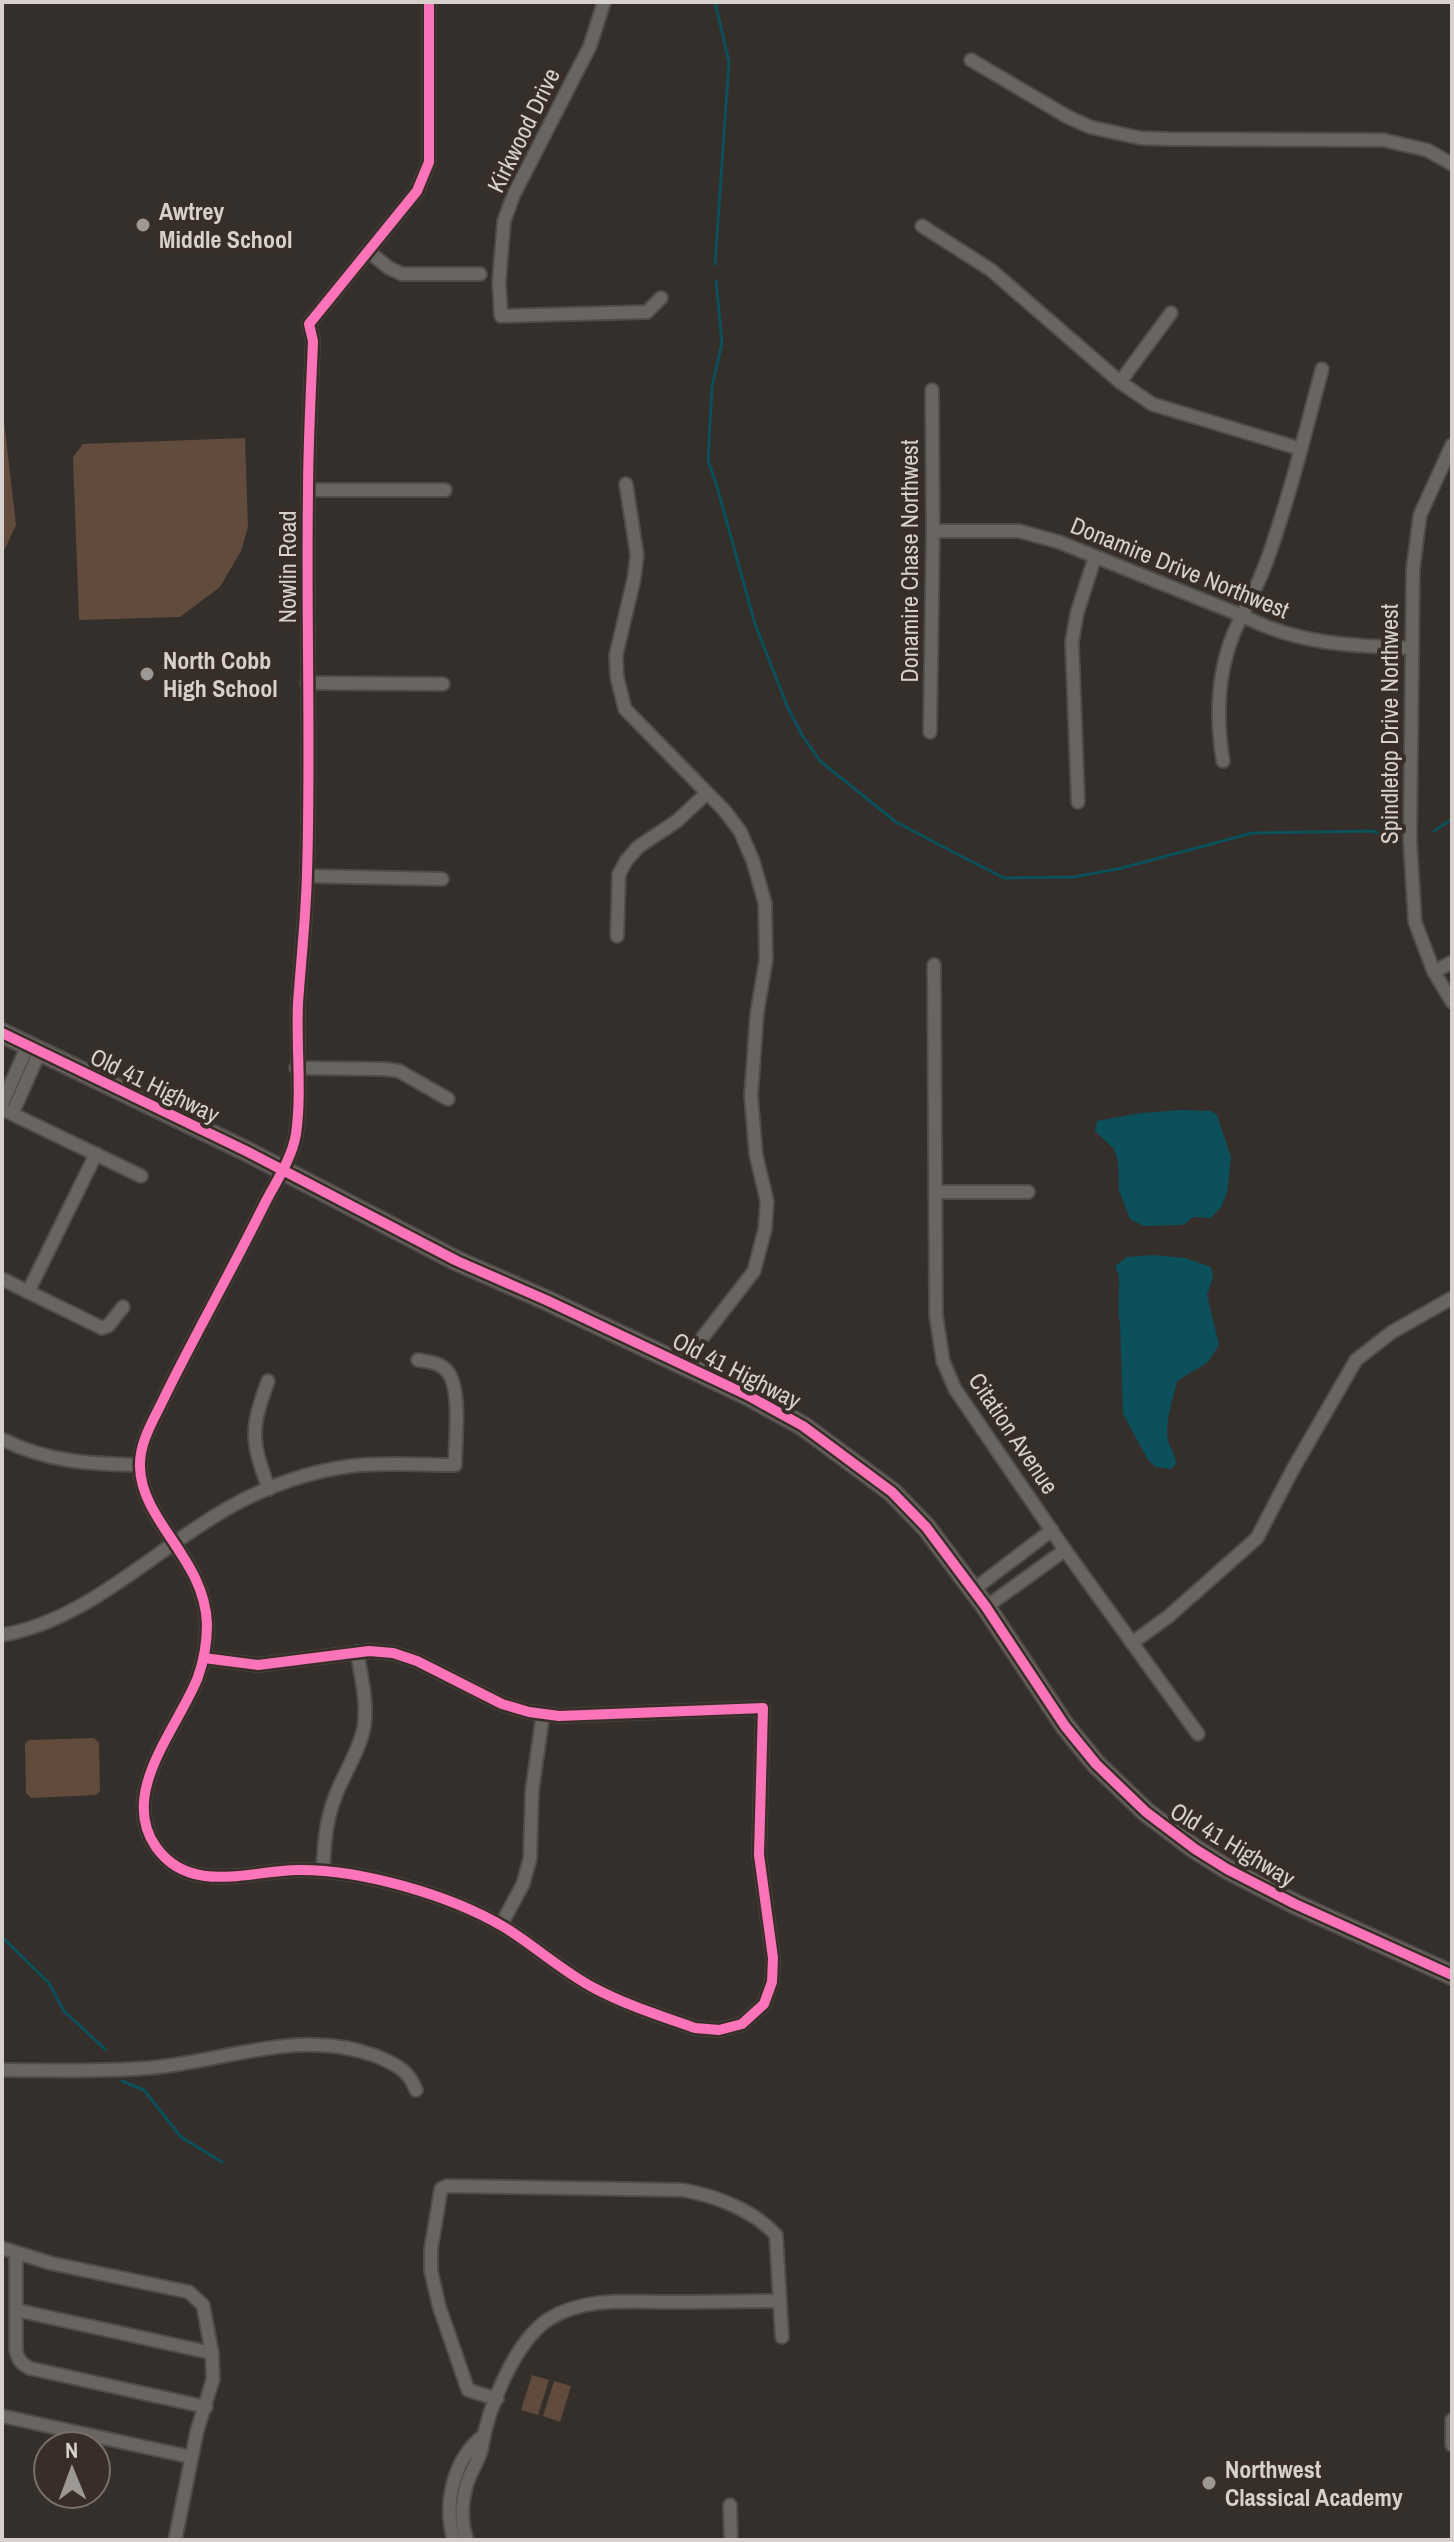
<svg xmlns="http://www.w3.org/2000/svg" width="1454" height="2542" viewBox="0 0 1454 2542" font-family="'Archivo Narrow',sans-serif">
<rect width="100%" height="100%" fill="#342f2b"/>
<g fill="#614b3c">
<path d="M2,421H4L16,525L2,555Z"/>
<path d="M245,438L248,527L241,551L220,587L180,617L79,620L73,457L83,444Z"/>
<path d="M94,1738L99,1743L100,1791L96,1795L31,1798L26,1793L25,1744L29,1740Z"/>
<path d="M532,2375L549,2380L538,2415L521,2410Z"/>
<path d="M554,2381L571,2386L560,2422L543,2416Z"/>
</g>
<g fill="#0c505c">
<path d="M1181,1110L1211,1111L1217,1115L1231,1157L1227,1193L1221,1207L1211,1218L1193,1217L1185,1224L1180,1225L1144,1226L1130,1219L1119,1190L1118,1161L1114,1149L1095,1131L1097,1121L1141,1113Z"/>
<path d="M1153,1255L1185,1258L1211,1267L1213,1277L1207,1295L1219,1345L1208,1362L1177,1381C1173,1397 1167,1416 1167,1433C1167,1445 1175,1452 1176,1464L1171,1469L1156,1467L1148,1460L1123,1414L1120,1323C1115,1304 1124,1281 1115,1266L1127,1257Z"/>
</g>
<g fill="none" stroke-linecap="round" stroke-linejoin="round">
<g stroke="#0c505c" stroke-width="3">
<path d="M715,2L729,62L715,264"/>
<path d="M716,281L722,343L712,386L708,461L716,483L755,624L788,708L802,735L820,761L896,822L955,853L1004,878L1074,877L1122,868L1252,833L1372,831L1384,835"/>
<path d="M1434,831L1452,819"/>
<path d="M2,1937L49,1983L64,2011L106,2050"/>
<path d="M122,2081L144,2090L181,2137L222,2162"/>
</g>
<defs>
<g id="street">
<path d="M604,2L590,46L514,194L504,221L499,282L501,316L647,312L661,298"/>
<path d="M971,60L1068,117L1090,127L1140,138L1168,139L1383,140L1427,150L1452,164"/>
<path d="M922,226L991,270L1120,382L1152,404L1301,449"/>
<path d="M368,251L389,268L402,274H480"/>
<path d="M1120,382L1171,313"/>
<path d="M1452,445L1420,515L1413,569L1410,841L1415,922L1434,972L1452,1002"/>
<path d="M626,484L637,555L634,579L616,655L617,677L625,709L724,810L740,831L753,861L765,903L766,960L757,1013L751,1096L756,1155L767,1201L765,1229L754,1271L682,1364"/>
<path d="M308,490H445"/>
<path d="M933,531H1019L1059,542L1243,616C1298,644 1350,646 1410,648"/>
<path d="M307,683L443,684"/>
<path d="M930,732L933,531L932,390"/>
<path d="M1223,761C1216,719 1217,676 1233,635C1243,611 1257,588 1266,563C1289,499 1305,434 1322,369"/>
<path d="M1078,802L1072,642L1077,613L1095,557"/>
<path d="M307,876L442,879"/>
<path d="M617,936L619,874L626,861L638,847L677,821L707,793"/>
<path d="M934,965L936,1315L943,1361L955,1389L1065,1550L1198,1734"/>
<path d="M1434,972L1452,962"/>
<path d="M296,1068L384,1069L399,1071L448,1099"/>
<path d="M2,1104L28,1045"/>
<path d="M2,1109L141,1176"/>
<path d="M12,1114L40,1051"/>
<path d="M935,1192H1028"/>
<path d="M2,1279L102,1328L108,1326L123,1307"/>
<path d="M28,1292L96,1154"/>
<path d="M268,1381C250,1430 251,1441 269,1489"/>
<path d="M2,1439C47,1462 91,1464 140,1465"/>
<path d="M973,1590L1052,1530"/>
<path d="M986,1607L1065,1550"/>
<path d="M2,1635C87,1621 156,1548 230,1507C265,1487 310,1471 351,1466C385,1462 421,1465 455,1465C455,1443 462,1388 447,1371C439,1362 429,1362 418,1360"/>
<path d="M1132,1643L1169,1616L1257,1538L1293,1469L1356,1360L1392,1332L1452,1298"/>
<path d="M204,1658L258,1665L369,1651L393,1653L417,1661L502,1704L529,1712L559,1716L763,1708L759,1855L773,1958L772,1982L764,2004L742,2024L719,2030L695,2028C661,2016 626,2005 594,1988C562,1971 535,1946 504,1927C450,1895 360,1869 297,1870C248,1871 190,1895 156,1847C118,1793 178,1728 198,1677C204,1660 207,1642 207,1624C205,1559 141,1521 140,1467C139,1441 155,1418 165,1396C197,1331 233,1268 265,1203C276,1182 292,1158 296,1134C302,1092 296,1046 298,1003C301,960 306,917 307,873C311,747 306,620 308,493C308,443 311,392 313,341L309,324L417,191L429,162V2"/>
<path d="M323,1871C324,1845 326,1820 335,1797C344,1773 359,1752 364,1727C368,1703 361,1676 357,1652"/>
<path d="M501,1925L523,1884L530,1859L532,1791L543,1714"/>
<path d="M2,2070C50,2070 100,2072 148,2068C225,2062 300,2027 376,2056C395,2064 409,2070 416,2090"/>
<path d="M2,2248L50,2263L189,2292L203,2305L212,2353L213,2379L197,2431L175,2540"/>
<path d="M16,2253V2349C17,2359 21,2363 29,2368L206,2407"/>
<path d="M16,2310L212,2353"/>
<path d="M497,2399L468,2390L439,2306L431,2271V2249L441,2189L447,2186L683,2190C716,2196 753,2210 776,2235L782,2337"/>
<path d="M2,2416L191,2457"/>
<path d="M1452,2420V2445"/>
<path d="M730,2505L731,2540"/>
<path d="M454,2540C443,2504 453,2460 483,2436"/>
<path d="M467,2540C459,2518 462,2490 473,2469C477,2461 481,2455 482,2446C488,2408 515,2341 549,2319C585,2296 634,2302 675,2302C709,2302 744,2301 779,2301"/>
</g>
<path id="secondary" d="M2,1033L246,1151L457,1261L546,1300L747,1395L803,1426L892,1492L926,1527L986,1607L1065,1726L1096,1764L1146,1812L1195,1849L1227,1869L1295,1904L1452,1975"/>
</defs>
<use href="#street" stroke="#504c49" stroke-width="16"/>
<use href="#secondary" stroke="#504c49" stroke-width="22"/>
<use href="#street" stroke="#696561" stroke-width="12"/>
<use href="#secondary" stroke="#6c6561" stroke-width="18"/>
<defs>
<g id="cycleway">
<path d="M2,1033L246,1151L457,1261L546,1300L747,1395L803,1426L892,1492L926,1527L986,1607L1065,1726L1096,1764L1146,1812L1195,1849L1227,1869L1295,1904L1452,1975"/>
<path d="M204,1658L258,1665L369,1651L393,1653L417,1661L502,1704L529,1712L559,1716L763,1708L759,1855L773,1958L772,1982L764,2004L742,2024L719,2030L695,2028C661,2016 626,2005 594,1988C562,1971 535,1946 504,1927C450,1895 360,1869 297,1870C248,1871 190,1895 156,1847C118,1793 178,1728 198,1677C204,1660 207,1642 207,1624C205,1559 141,1521 140,1467C139,1441 155,1418 165,1396C197,1331 233,1268 265,1203C276,1182 292,1158 296,1134C302,1092 296,1046 298,1003C301,960 306,917 307,873C311,747 306,620 308,493C308,443 311,392 313,341L309,324L417,191L429,162V2"/>
</g>
</defs>
<use href="#cycleway" stroke="#382e27" stroke-width="15"/>
<use href="#cycleway" stroke="#fb73b8" stroke-width="10"/>
</g>
<g fill="#9e9894" stroke="#382e27" stroke-width="3">
<circle cx="143" cy="225" r="8"/>
<circle cx="147" cy="674" r="8"/>
<circle cx="1209" cy="2483" r="8"/>
</g>
<g text-anchor="middle" dominant-baseline="central" stroke-width="8" stroke-linejoin="round" paint-order="stroke">
<g font-size="24" fill="#d7d0cc" stroke="#382e27">
<text transform="translate(523 130) rotate(-64)">Kirkwood Drive</text>
<text transform="translate(909 561) rotate(-90)">Donamire Chase Northwest</text>
<text transform="translate(287 567) rotate(-90)">Nowlin Road</text>
<text transform="translate(1180 567) rotate(22)">Donamire Drive Northwest</text>
<text transform="translate(1389 724) rotate(-90)">Spindletop Drive Northwest</text>
<text transform="translate(155 1085) rotate(26)">Old 41 Highway</text>
<text transform="translate(737 1370) rotate(27)">Old 41 Highway</text>
<text transform="translate(1014 1433) rotate(56)">Citation Avenue</text>
<text transform="translate(1233 1844) rotate(31)">Old 41 Highway</text>
</g>
<g font-size="24" font-weight="bold" fill="#d7d0cc" stroke="#382e27" text-anchor="start">
<text x="159" y="211">Awtrey<tspan x="159" dy="28">Middle School</tspan></text>
<text x="163" y="660">North Cobb<tspan x="163" dy="28">High School</tspan></text>
<text x="1225" y="2469">Northwest<tspan x="1225" dy="28">Classical Academy</tspan></text>
</g>
</g>
<rect width="1454" height="2542" fill="none" stroke="#d7d0cc" stroke-width="8"/>
<g transform="translate(72 2470) rotate(359)"><circle r="38" fill="#382e27" stroke="#786f69" stroke-width="2"/>
<path d="M0-6L14 30L0 20L-14 30Z" fill="#9e9894"/>
<text y="-12" font-size="22" font-weight="bold" text-anchor="middle" fill="#d7d0cc">N</text>
</g>
</svg>
